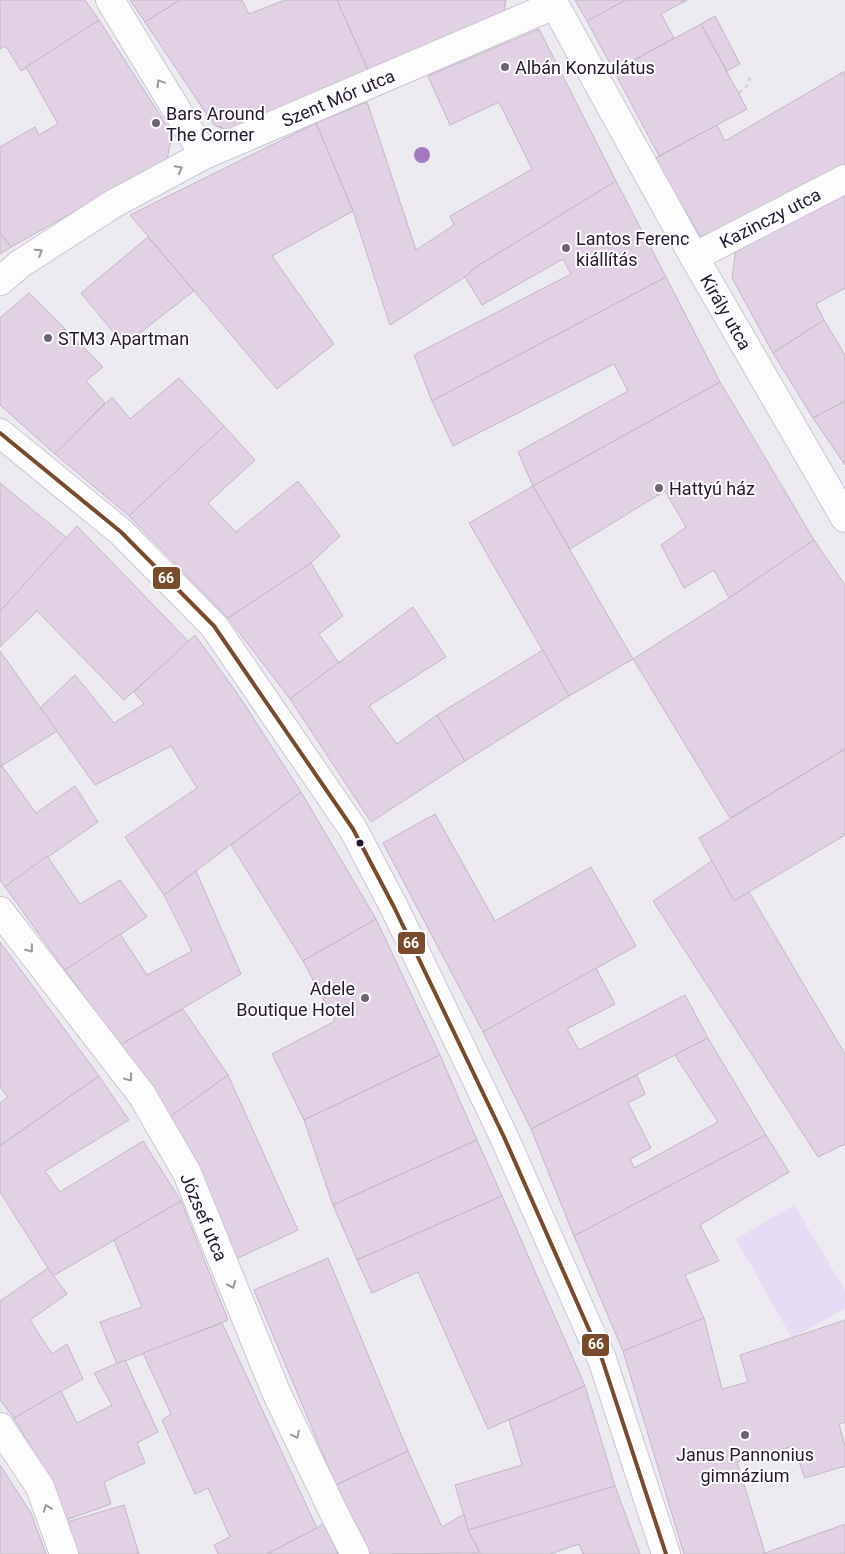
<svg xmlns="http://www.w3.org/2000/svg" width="845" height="1554" viewBox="0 0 845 1554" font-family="Roboto,sans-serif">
<rect width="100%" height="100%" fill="#eeeaf2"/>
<path fill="#e7dcf5" d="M794,1205L845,1290V1308L792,1338L736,1239Z"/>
<g fill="#e2d0e4" stroke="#c1b6c3">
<path d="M0,0H85L99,20L21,71L6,46L0,49Z"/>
<path d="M130,0H180L145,22Z"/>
<path d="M180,0H242L249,14L285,0H337L369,72L227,130L214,125L145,22Z"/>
<path d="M337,0H506L503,18L369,72Z"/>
<path d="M575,0H626L587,21Z"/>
<path d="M626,0H687L661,14L674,38L614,71L587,21Z"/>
<path d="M715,16L740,64L727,71L701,24Z"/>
<path d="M99,20L172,134L167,160L11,247L0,233V147L35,127L39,135L58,124L26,67Z"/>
<path d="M701,24L747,109L659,156L614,71Z"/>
<path d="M539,29L616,181L476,267L465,277L390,325L353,211L316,123L367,102L416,250L454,225L450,216L532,169L499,102L450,125L428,76Z"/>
<path d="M845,71V164L701,237L654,159L717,125L725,141Z"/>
<path d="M316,123L353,211L272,256L334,344L277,389L130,215Z"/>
<path d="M616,181L666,277L432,401L414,355L571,274L563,259L482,305L465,277L476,267Z"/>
<path d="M845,192V288L816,304L824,320L773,353L732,278L736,249Z"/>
<path d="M0,233L11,247L0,254Z"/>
<path d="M148,237L194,291L124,345L81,293Z"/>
<path d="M666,277L720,382L533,486L518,452L628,391L614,364L453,446L432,401Z"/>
<path d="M29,293L103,367L86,381L105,403L55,454L0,405V318Z"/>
<path d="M824,320L845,355V401L813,418L773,353Z"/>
<path d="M179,378L224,426L129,516L55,454L112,397L130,419Z"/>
<path d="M720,382L814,540L729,598L714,570L684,588L661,545L686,527L665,491L570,549L533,486Z"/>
<path d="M845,401V465L813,418Z"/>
<path d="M224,426L255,460L208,503L236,532L298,481L340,536L311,563L228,618L129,516Z"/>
<path d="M0,483L67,538L0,611Z"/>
<path d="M533,486L633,659L569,696L469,523Z"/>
<path d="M77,526L189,642L124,700L37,611L0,647V611Z"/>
<path d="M814,540L845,585V749L730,818L633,659L729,598Z"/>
<path d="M311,563L343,616L319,634L339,663L290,699L228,618Z"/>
<path d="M413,607L446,657L369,706L397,744L437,715L465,761L371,822L290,699Z"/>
<path d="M195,635L239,696L301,792L164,895L125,837L197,788L171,746L95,785L40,708L75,675L114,723L144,704L134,692Z"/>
<path d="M543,650L569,696L465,761L437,715Z"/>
<path d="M0,651L57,731L0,767Z"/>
<path d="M845,749V835L734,901L699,838Z"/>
<path d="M2,766L36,813L75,786L98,822L5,887L0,880V767Z"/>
<path d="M301,792L376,919L303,961L231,845Z"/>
<path d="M435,814L495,921L591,867L636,946L483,1032L383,843Z"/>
<path d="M47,856L80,904L120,880L147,917L65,970L5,887Z"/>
<path d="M712,861L734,901L749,892L845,1054V1144L818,1157L653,901Z"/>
<path d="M196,871L241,974L120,1045L65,970L120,934L147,975L192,951L164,895Z"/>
<path d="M376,919L440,1055L304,1120L272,1054L335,1021L303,961Z"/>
<path d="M0,942L99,1076L1,1145L0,1143V1103L8,1097L0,1087Z"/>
<path d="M596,968L615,1004L567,1029L579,1050L685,995L708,1038L531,1129L483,1032Z"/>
<path d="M183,1009L228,1075L170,1117L120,1045Z"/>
<path d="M708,1038L766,1135L574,1236L531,1129L637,1075L645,1094L628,1103L651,1148L630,1159L634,1168L718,1122L675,1055Z"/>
<path d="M440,1055L477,1140L333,1205L304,1120Z"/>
<path d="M228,1075L298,1230L236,1259L170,1117Z"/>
<path d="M99,1076L129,1120L45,1171L60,1192L143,1141L181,1201L53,1276L0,1192V1146Z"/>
<path d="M766,1135L789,1172L700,1225L719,1261L685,1275L704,1318L623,1351L574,1236Z"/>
<path d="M477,1140L502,1196L357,1260L333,1205Z"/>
<path d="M502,1196L585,1386L488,1429L418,1272L372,1293L357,1260Z"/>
<path d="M181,1201L228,1320L117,1364L100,1322L142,1307L114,1240Z"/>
<path d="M328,1258L408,1451L336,1485L254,1290Z"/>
<path d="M48,1268L67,1294L30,1320L52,1354L67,1344L83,1379L14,1418L0,1400V1301Z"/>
<path d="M704,1318L722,1389L748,1382L740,1355L845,1320V1422L839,1424L845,1446V1466L805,1478L793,1446L737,1462L765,1553L762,1554H684L623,1351Z"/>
<path d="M222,1323L317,1528L267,1554H218L214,1545L230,1537L208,1488L195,1494L162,1420L171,1414L143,1353Z"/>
<path d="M125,1360L158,1432L137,1443L145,1463L104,1482L111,1504L66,1520L51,1483L14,1418L61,1391L77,1423L112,1405L94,1373Z"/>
<path d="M585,1386L615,1486L468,1530L455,1485L522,1465L509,1420Z"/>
<path d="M408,1451L442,1527L464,1514L468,1530L480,1553L371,1554L336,1485Z"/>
<path d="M0,1465L31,1513L46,1554H0Z"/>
<path d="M615,1486L640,1554H583L579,1544L550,1554H481L468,1530Z"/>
<path d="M124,1505L139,1554H77L67,1522Z"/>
<path d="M323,1523L338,1554H267L317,1528Z"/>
<path d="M845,1524V1554H762L765,1553Z"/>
</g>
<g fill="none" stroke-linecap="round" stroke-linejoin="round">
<defs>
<g id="street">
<path d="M110,0L204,155"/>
<path d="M552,0L694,257L845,518"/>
<path d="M694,257L845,179"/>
<path d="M0,281L20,264L113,204L204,155L554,5"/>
<path d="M0,433L121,532L214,626L353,829L394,907L504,1137L602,1359L666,1554"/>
<path d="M0,911L142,1095L187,1173L276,1392L334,1513L355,1554"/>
<path d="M0,1427L40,1487L64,1554"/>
</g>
</defs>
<use href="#street" stroke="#cbc4d4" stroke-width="30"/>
<path stroke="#d4d3d6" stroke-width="3" stroke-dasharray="4 4" stroke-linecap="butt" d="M739,93L747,86L751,75"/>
<use href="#street" stroke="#fcfcfd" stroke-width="28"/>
<defs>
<path id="bus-1" d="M0,433L121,532L214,626L353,829L394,907L504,1137L602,1359L666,1554"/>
</defs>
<use href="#bus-1" stroke="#fff" stroke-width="8"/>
<use href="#bus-1" stroke="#7a4b2a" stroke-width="4"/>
</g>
<circle fill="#a27ac0" cx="422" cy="155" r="8"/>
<defs><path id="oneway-chevron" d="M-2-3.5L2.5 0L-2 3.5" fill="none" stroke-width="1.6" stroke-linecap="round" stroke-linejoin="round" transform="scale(1.25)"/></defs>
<g stroke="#9b95a1">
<use href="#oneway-chevron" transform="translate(160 83) rotate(-121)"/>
<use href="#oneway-chevron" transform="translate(179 169) rotate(-28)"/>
<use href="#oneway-chevron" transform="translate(39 252) rotate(-33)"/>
<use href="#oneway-chevron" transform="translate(30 949) rotate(52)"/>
<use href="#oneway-chevron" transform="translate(129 1078) rotate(53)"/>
<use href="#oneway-chevron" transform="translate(232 1285) rotate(68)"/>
<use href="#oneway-chevron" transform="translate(296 1435) rotate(64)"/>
<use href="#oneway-chevron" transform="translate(47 1508) rotate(-110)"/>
</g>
<g fill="#6b6275" stroke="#fff" stroke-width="2">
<circle cx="505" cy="67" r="5"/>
<circle cx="156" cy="123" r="5"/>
<circle cx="566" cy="248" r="5"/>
<circle cx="48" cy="338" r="5"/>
<circle cx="659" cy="488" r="5"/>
<circle cx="365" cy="998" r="5"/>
<circle cx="745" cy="1435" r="5"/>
</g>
<circle fill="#241831" stroke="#fff" stroke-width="2" cx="360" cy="843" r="4.5"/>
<g text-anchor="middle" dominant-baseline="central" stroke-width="4" stroke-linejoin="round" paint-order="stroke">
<g font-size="18" fill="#241831" stroke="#fff" text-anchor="start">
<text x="515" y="67">Albán Konzulátus</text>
<text x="166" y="113">Bars Around<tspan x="166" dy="21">The Corner</tspan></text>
<text x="576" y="238">Lantos Ferenc<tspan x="576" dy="21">kiállítás</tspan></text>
<text x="58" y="338">STM3 Apartman</text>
<text x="669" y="488">Hattyú ház</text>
<text x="355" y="988" text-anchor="end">Adele<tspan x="355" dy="21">Boutique Hotel</tspan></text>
<text x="745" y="1454" text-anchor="middle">Janus Pannonius<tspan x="745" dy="21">gimnázium</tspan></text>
</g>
<g font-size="18" fill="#241831" stroke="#fff">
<text transform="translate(338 98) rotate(-23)">Szent Mór utca</text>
<text transform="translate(770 218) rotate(-27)">Kazinczy utca</text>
<text transform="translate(726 312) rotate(60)">Király utca</text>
<text transform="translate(204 1217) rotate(67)">József utca</text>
</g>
</g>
<g stroke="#fff" stroke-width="2">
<rect x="152" y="566" width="29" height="24" rx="5" fill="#7a4b2a"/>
<rect x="397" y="931" width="29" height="24" rx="5" fill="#7a4b2a"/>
<rect x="581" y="1333" width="29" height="24" rx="5" fill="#7a4b2a"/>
</g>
<g font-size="14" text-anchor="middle" font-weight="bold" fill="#fff">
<text x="166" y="583">66</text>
<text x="411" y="948">66</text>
<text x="596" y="1349">66</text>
</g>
</svg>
